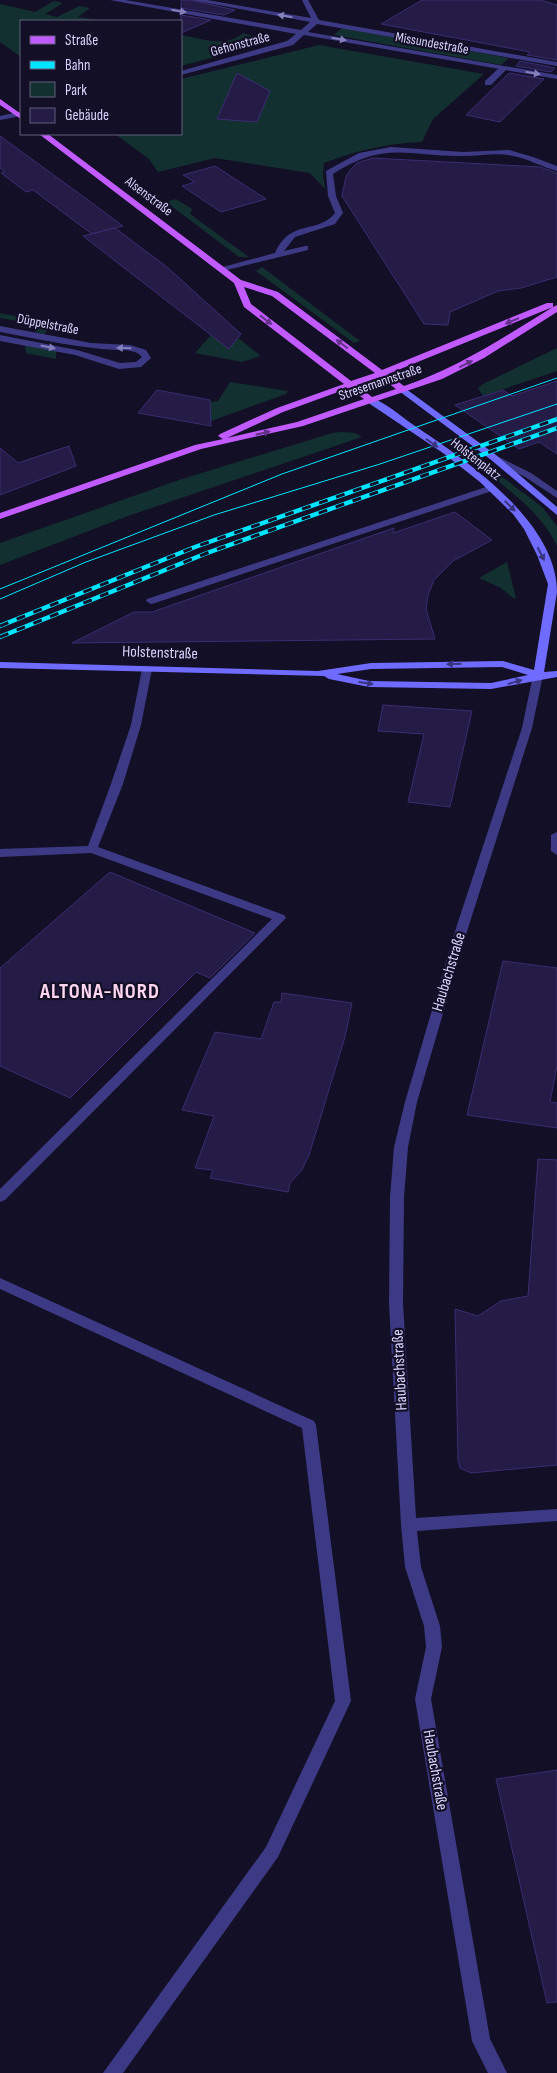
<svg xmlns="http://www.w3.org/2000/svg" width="557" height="2073" viewBox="0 0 557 2073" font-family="'Sofia Sans Condensed',sans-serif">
<rect width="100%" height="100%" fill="#130f26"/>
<g fill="#12302f">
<path d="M54,1L63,3L45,14L57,17L79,6L90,8L78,17L103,21H21V57L0,42V4L35,12Z"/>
<path d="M342,28L509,58L501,65L334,35Z"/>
<path d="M243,33L271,42L181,66V35C204,39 225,48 243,33Z"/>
<path d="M319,45L484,74L433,119L422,142C388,143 355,151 324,163L323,176L325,189L310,173L215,158L158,172L149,159L115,134H181V79Z"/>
<path d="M176,199L192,209L190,214L249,257H239L166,202Z"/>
<path d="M262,267L360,341L354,343L256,271Z"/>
<path d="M0,313L54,324L44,334L35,332L33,324L0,318Z"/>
<path d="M228,330L261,356L242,362L195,353L211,335Z"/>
<path d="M25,345L56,351V359L26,353Z"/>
<path d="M557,348V371L483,396L478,388L483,384Z"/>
<path d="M230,382L288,391L286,394L211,421L210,402L218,401Z"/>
<path d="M342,432L355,433L362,437L125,517L0,565V543L179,480L332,433Z"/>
<path d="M484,463L542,507L557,526V546C541,512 507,489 478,465Z"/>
<path d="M507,562L516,598L514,599L501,588L479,578Z"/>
</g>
<g fill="#241b47" stroke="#3b2d73">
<path d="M181,0H190L235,10L224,15L181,8Z"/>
<path d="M422,0H540L557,5V60L527,55L530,52L381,24Z"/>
<path d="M181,15L211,20L181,33Z"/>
<path d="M520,61L555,68L551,72L516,66Z"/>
<path d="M237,73L270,91L257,122L217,119Z"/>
<path d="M509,73L544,79L500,122L466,115Z"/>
<path d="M0,136L92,203L123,226L92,234L33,190L26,192L1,173L5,172L0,168Z"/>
<path d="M373,158L540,167L557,173V277L521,288L498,291L450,312L448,325L424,324L342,196L346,176L352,168L357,163Z"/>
<path d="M215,166L266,199L221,212L182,186L195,182L183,175Z"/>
<path d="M115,228L167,267L241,334L229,349L83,236Z"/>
<path d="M557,381V454L539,442L519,449L455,405L503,390L512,396Z"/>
<path d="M157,390L210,400L211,426L138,413Z"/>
<path d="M69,446L76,466L0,495V448L18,463Z"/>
<path d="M455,512L492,540L453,561L434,580L428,595L426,609L435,639L72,643L134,612H152L394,528L393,533Z"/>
<path d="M383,705L472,711L450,807L408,802L424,734L378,731Z"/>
<path d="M110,872L255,933L210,978L196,972L70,1098L0,1066V968Z"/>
<path d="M503,961L557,968V1066L550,1102L557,1103V1128L467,1115Z"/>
<path d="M282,993L352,1003L345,1037L309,1155L302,1170L290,1183L288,1192L210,1178L213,1170L195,1168L214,1116L182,1110L215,1032L261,1039L274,1002H281Z"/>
<path d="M538,1159L557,1160V1465L471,1473L460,1468L458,1460L455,1309L478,1316L501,1301L528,1296Z"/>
<path d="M557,1770V2002L547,2003L496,1779Z"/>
</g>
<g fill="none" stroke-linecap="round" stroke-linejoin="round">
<g fill="#3d3a85" fill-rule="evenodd">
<path d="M501,66L508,68L491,85H485V81Z"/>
<path d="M391,147L463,152L509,150L533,157L557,166V171C542,167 529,159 513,156C497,152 480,156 463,156C407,157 387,140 333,174L336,196L343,213L335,224L295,237L284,251L305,246H308V250L219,272V268L275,253C290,218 318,235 335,213L328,196L326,171L359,153Z"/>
<path d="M493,454L531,473L557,491V498L525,477L490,459L488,457Z"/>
<path d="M492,485L495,486V490L155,603L151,604L146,601L147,599Z"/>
<path d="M147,666L152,669L141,725L123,784L98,847L284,915L286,918L5,1200L0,1202V1189L272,919L91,853L0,857V849L88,846L111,784L131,725L142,669Z"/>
<path d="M0,1278L314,1421L316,1425L351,1701L278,1857L123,2073H103L266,1847L335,1701L302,1428L0,1289Z"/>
</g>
<g fill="#3d3a85" fill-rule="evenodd">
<path d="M110,0H125L301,30L310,22L192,0H207L311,18L302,0H308L319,20L557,62V66L317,24L308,32L557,75V79L304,35L293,45L181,75V71L287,41L296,34Z"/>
<path d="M18,112H21V116L0,120V116Z"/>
<path d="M0,326L91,343L130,345L146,350L151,358L141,367L119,369L75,355L0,341V335L77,350L120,363L136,362L142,357C137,350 125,350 117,350C77,348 39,339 0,332Z"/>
<path d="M538,672L543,675L532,728L469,925L417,1102L408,1147L404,1197L403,1303L416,1518L557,1509V1521L417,1531L421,1567L440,1626L442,1647L431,1699L490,2039L507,2073H488L472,2041L415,1699L426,1647L424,1626L405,1567L401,1525L389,1303L390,1197L394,1147L405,1102L457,925L522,728L533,675Z"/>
<path d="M557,832V855L551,851V835Z"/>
</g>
<g fill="#6f6bff" fill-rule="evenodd">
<path d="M402,386L496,455L557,507V515L490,459L399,391V387Z"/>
<path d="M370,397C385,402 402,417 415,426C467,461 557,522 557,592L544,672L557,671V677L491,689L369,687L329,679L324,676L0,668V662L318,671L371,663L503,661L534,670L548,584L537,555L524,529L513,514L480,482L443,453L367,402L365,400ZM502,667L528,675L491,683L369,681L337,674L371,669Z"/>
</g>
<g fill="#c25bff" fill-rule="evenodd">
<path d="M0,99L21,114V119L0,105Z"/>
<path d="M39,134H48L241,280L278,292L382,370L547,303H553V307L557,305V312L484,358L442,379L303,426L201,449L0,519V513L195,445L223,439L218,436L220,434L277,408L344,384L244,307L234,283ZM244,287L272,296L375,373L351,381L251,304ZM553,307C504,337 458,368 404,386L388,374ZM380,377L396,389L372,397L357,385ZM349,388L364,399L297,422L227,438L283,412Z"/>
</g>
<g stroke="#00e5ff" stroke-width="1">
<path d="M0,589L282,474L557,378"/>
<path d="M0,599L86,562L214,515L380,464L557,404"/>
</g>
<defs>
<g id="rail">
<path d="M0,626L195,547L557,419"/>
<path d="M0,637L207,553L557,428"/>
</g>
</defs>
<use href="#rail" stroke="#00e5ff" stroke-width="4.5"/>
<use href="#rail" stroke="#130f26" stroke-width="3" stroke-dasharray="9" stroke-linecap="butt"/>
</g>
<defs><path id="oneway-solid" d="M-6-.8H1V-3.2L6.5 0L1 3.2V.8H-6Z" transform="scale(1.25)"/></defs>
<g fill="#837fbc">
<use href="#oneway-solid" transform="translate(179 11) rotate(10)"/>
<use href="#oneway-solid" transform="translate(285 16) rotate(-170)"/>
<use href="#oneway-solid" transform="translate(339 39) rotate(10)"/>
<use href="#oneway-solid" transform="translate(533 73) rotate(10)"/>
<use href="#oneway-solid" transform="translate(48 347) rotate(11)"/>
<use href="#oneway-solid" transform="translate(124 348) rotate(-178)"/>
</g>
<g fill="#623188">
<use href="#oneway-solid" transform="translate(266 320) rotate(38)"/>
<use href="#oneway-solid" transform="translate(512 321) rotate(157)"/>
<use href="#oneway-solid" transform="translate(342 344) rotate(-143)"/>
<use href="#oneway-solid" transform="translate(466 364) rotate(-26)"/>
<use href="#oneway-solid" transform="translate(263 433) rotate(-13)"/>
</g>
<g fill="#38347d">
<use href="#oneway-solid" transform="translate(432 443) rotate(35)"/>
<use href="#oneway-solid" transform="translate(510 506) rotate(45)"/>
<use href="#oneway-solid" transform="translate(541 554) rotate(63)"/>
<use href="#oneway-solid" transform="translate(454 664) rotate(179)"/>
<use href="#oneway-solid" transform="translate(515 682) rotate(-16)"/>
<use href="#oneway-solid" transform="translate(366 683) rotate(8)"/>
</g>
<g text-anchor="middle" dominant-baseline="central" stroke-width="4.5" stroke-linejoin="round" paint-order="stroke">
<g font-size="14" fill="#d9d4ff" stroke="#130f26">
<text transform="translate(432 43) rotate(10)">Missundestraße</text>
<text transform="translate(240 44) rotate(-15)">Gefionstraße</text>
<text transform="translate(149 196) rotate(37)">Alsenstraße</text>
<text transform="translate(48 324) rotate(11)">Düppelstraße</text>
<text transform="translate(380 382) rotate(-19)">Stresemannstraße</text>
<text transform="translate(476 459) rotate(38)">Holstenplatz</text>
</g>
<g font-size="16" fill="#d9d4ff" stroke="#130f26">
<text transform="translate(160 653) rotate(2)">Holstenstraße</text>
<text transform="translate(449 972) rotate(-73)">Haubachstraße</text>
<text transform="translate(400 1370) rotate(-93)">Haubachstraße</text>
<text transform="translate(435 1770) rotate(80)">Haubachstraße</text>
</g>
<g font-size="21" font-weight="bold" letter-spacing="1" fill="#ffd6f0" stroke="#130f26">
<text x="100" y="991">ALTONA-NORD</text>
</g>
</g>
<rect x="20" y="20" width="162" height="115" fill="#130f26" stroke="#625e7d"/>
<rect x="30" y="36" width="25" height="8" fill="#c25bff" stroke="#625e7d"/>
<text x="65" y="45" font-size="15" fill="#d9d4ff">Straße</text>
<rect x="30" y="61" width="25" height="8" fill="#00e5ff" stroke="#625e7d"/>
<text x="65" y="70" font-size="15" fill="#d9d4ff">Bahn</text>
<rect x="30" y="82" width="25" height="15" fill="#12302f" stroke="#625e7d"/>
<text x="65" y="95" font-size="15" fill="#d9d4ff">Park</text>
<rect x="30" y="108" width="25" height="15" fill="#241b47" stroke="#625e7d"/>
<text x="65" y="120" font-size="15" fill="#d9d4ff">Gebäude</text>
</svg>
